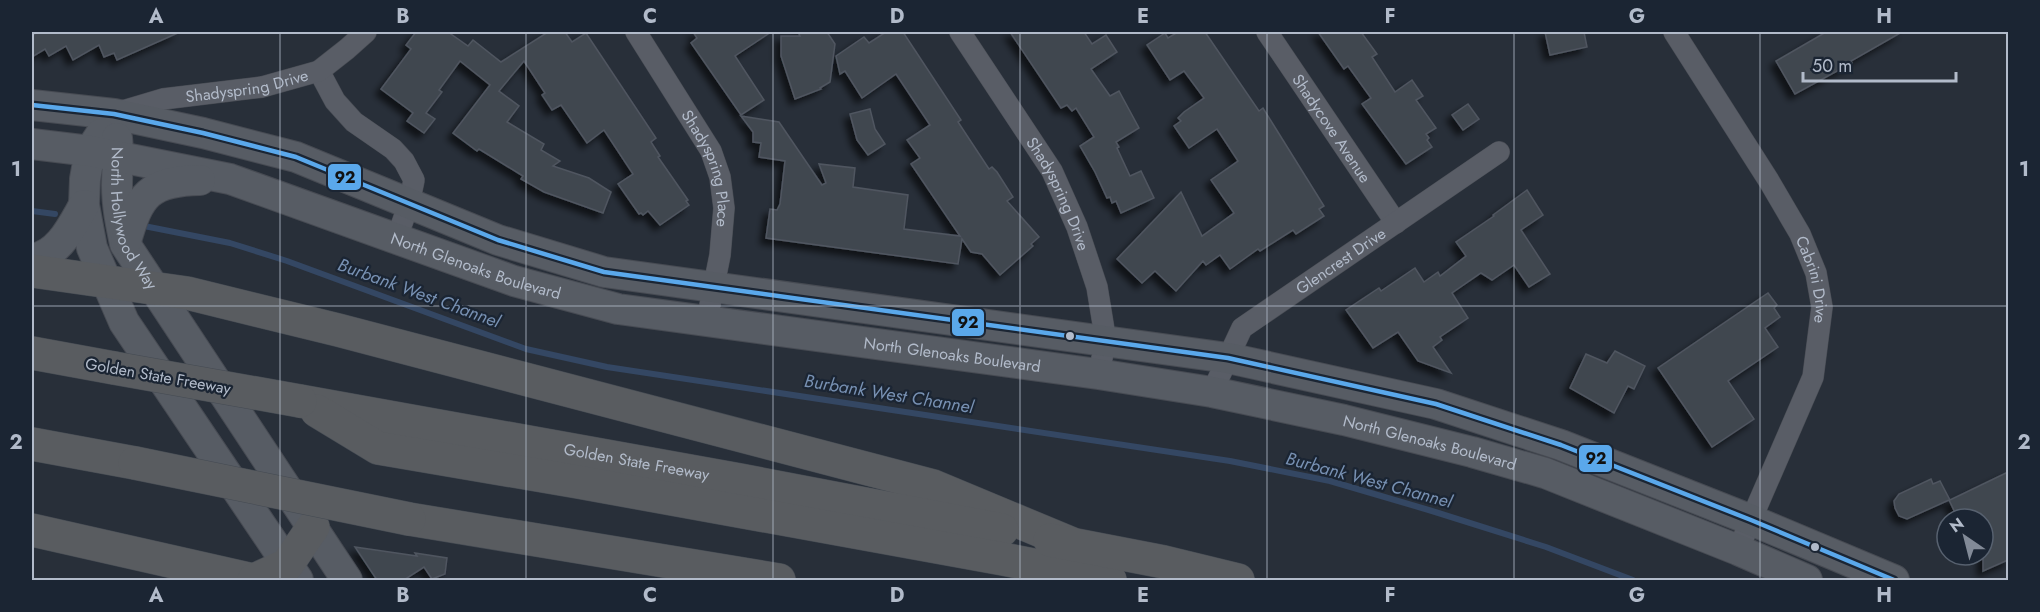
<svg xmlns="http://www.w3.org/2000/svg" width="2040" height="612" viewBox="0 0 2040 612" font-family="Jost,sans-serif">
<defs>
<filter id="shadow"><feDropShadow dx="-5.5" dy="5.5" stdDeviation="3" flood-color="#0009"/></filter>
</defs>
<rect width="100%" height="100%" fill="#282f39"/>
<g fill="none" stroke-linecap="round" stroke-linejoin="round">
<g stroke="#344763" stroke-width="6">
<path d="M32,211L55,214"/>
<path d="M144,226L230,243L287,261L526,349L607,367L1230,461L1330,481L1432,511L1546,547L1633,580"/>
</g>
</g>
<g fill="#414750" stroke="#505660" stroke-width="1.5" filter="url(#shadow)">
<path d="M35,32H180L117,60L114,53L104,57L99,45L73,60L66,46L49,56L45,49L32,57V36L36,33Z"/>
<path d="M416,32H448L468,46L473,40L501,62L548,32H565L572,42L586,33L656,138L651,142L660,156L658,157L688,200L686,201L689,205L660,225L648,211L643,215L641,213L639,214L618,184L633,174L604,130L587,143L561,105L552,110L542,95L545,93L524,61L499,91L519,106L507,122L544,144L541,150L560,161L553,166L589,178L611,192L603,213L544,192L521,179L523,176L479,149L477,151L453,133L490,85L460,61L439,90L442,92L426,113L435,119L424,133L407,121L413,113L381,89L411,49L406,45Z"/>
<path d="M693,32H771L735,56L764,100L741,115L691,43L697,38Z"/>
<path d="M798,32H827L835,44L830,82L820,88L821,89L795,99L781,56V36H800Z"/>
<path d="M886,32H903L961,120L958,122L989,169L992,167L997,172L1013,197L1007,201L1039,237L1031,244L1033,246L1000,275L982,254L971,252L962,239L958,264L766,238L770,209L777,210L780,204L785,161L759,157L761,143L753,142V132L741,116L779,122L822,185L826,183L819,164L855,168L853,187L908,195L904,229L960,236L911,164L920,158L907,140L930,125L896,74L862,98L845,71L840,74L836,56L864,37L869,43Z"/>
<path d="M1010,32H1084L1092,44L1106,35L1117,52L1091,69L1110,96L1119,91L1139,128L1116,142L1119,147L1117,148L1130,176L1141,171L1154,198L1121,213L1116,201L1112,203L1110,197L1107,198L1095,172L1080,146L1094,137L1076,108L1072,111L1067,105L1061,108Z"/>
<path d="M1178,32H1205L1259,111L1263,108L1324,206L1319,209L1324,216L1296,234L1293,230L1260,251L1258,249L1230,269L1220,255L1206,265L1203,261L1176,291L1155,271L1142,283L1117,259L1181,192L1202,236L1234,213L1211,180L1238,161L1217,129L1189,148L1174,126L1181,121L1178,118L1184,112L1204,98L1184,71L1170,80L1147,45L1165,33L1168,38Z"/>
<path d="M1318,32H1361L1377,54L1372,57L1395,92L1412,80L1423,96L1416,100L1436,128L1426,134L1429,138L1427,140L1432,147L1406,164L1362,104L1371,98L1348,66L1344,69Z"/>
<path d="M1545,32H1584L1587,47L1550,55Z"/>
<path d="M1826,32H1902L1851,61L1852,63L1795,94L1776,61Z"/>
<path d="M1468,104L1479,119L1463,130L1452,115Z"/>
<path d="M870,109L875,129L885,144L868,155L857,140L850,114Z"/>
<path d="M1527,190L1543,215L1521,230L1550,274L1529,287L1514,265L1492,280L1481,273L1452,293L1468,318L1440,337L1442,340L1433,347L1451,373L1418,361L1398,332L1373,348L1346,310L1379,288L1381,291L1415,268L1424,282L1438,272L1440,276L1466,256L1456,242L1494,216L1493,215Z"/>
<path d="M1768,293L1777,305L1774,308L1780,317L1765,328L1778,347L1728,381L1754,419L1712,447L1658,368Z"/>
<path d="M1615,351L1645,366L1634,389L1628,386L1614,413L1570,388L1586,354L1607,363Z"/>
<path d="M2008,472V560L1983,571V519H1958L1949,500L1907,519L1899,516L1895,508L1894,501L1899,494L1931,479L1933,484L1940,481L1950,500Z"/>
<path d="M355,547L417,556L415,553L447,558L445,574L432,579L424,567L404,580H377Z"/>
</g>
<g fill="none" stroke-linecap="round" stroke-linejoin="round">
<defs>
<g id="street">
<path id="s1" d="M636,32L711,151L720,177L724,208L720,255L707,320"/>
<path id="s2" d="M960,32L1052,171L1077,227L1097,287L1106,342L1098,374"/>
<path id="s3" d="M1267,32L1396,223"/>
<path id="s4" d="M1674,32L1769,181L1800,234L1816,273L1822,307L1813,377L1738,550"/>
<path d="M319,71L335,101L354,122L393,149L404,161L414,180L409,204L397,237"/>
<path id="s5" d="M116,113L163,99L262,87L319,71L347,49L366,32"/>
<path id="s6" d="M1212,392L1242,328L1499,152"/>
</g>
<g id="secondary">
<path d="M32,105L114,114L203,133L296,157L498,240L604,272L1228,358L1436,404L1561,445L1751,520L1894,580"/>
<path d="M101,134L90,151L85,179L84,205L92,248L124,322L298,580"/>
<path id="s7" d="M117,138C119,154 117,170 117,186C117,206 121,225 125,244L347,580"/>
<path id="s8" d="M32,144L90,151L230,179L514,281L618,309L1098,374L1212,392L1344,420L1472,452L1545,473L1738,550L1807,580"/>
<path d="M126,241C139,195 149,181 200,180"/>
<path d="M32,259C59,255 72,226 84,205"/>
</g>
<g id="highway">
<path d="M32,271L187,293L338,330L933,486L1070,543"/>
<path d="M32,353L114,368"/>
<path id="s9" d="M300,401L740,480L1002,530"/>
<path d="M317,411L378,448L578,482L1003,559L1110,580"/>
<path d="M32,444L135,463"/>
<path d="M409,519L779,580"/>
<path d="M32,530L253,580"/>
<path d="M1050,540L1164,562L1238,580"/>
<path d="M254,580L287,565L313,527"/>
</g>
</defs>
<use href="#street" stroke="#474b53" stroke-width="22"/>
<use href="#secondary" stroke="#474b53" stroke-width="32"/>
<use href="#highway" stroke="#454b53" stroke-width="34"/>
<use href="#street" stroke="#595d66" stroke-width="21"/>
<use href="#secondary" stroke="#575c64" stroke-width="30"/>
<use href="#highway" stroke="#595c60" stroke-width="33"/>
<defs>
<g id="highway-bridge">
<path d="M114,368L300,401"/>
<path d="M135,463L409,519"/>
</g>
</defs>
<use href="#highway-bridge" stroke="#454b53" stroke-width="34" stroke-linecap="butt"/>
<use href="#highway-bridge" stroke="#595c60" stroke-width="33"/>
<defs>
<path id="bus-1" d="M32,105L114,114L203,133L296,157L498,240L604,272L1228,358L1436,404L1561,445L1751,520L1894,580"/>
</defs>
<use href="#bus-1" stroke="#1b2533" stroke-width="9"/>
<use href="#bus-1" stroke="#5aa8eb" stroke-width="4.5"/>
</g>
<path fill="none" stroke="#b2bbca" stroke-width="1.5" stroke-opacity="0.55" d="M280,32V580M526,32V580M773,32V580M1020,32V580M1267,32V580M1514,32V580M1760,32V580M32,306H2008"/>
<g fill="#b2bbca" stroke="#1b2533" stroke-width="2">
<circle cx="1070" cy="336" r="5"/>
<circle cx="1815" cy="547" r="5"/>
</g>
<g text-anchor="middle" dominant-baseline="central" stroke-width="4.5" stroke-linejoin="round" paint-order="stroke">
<g font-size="16" fill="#b2bbca" stroke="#1b2533">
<text stroke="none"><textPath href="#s5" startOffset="134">Shadyspring Drive</textPath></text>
<text stroke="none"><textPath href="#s3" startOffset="116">Shadycove Avenue</textPath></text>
<text stroke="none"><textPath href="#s1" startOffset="156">Shadyspring Place</textPath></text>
<text stroke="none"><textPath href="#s2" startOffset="190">Shadyspring Drive</textPath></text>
<text stroke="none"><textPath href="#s7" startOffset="84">North Hollywood Way</textPath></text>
<text stroke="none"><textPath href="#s6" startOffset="190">Glencrest Drive</textPath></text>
<text stroke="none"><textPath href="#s8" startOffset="462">North Glenoaks Boulevard</textPath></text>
<text stroke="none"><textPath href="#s4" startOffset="286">Cabrini Drive</textPath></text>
<text stroke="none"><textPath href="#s8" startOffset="948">North Glenoaks Boulevard</textPath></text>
<text transform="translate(158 376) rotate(10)">Golden State Freeway</text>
<text stroke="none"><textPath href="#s8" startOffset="1434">North Glenoaks Boulevard</textPath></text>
<text stroke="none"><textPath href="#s9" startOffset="342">Golden State Freeway</textPath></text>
</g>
<g font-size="18" font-style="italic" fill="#7891b3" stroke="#1b2533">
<text transform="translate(419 293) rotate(20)">Burbank West Channel</text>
<text transform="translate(889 394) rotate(9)">Burbank West Channel</text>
<text transform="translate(1369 480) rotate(15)">Burbank West Channel</text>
</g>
</g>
<g stroke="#1b2533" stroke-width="2">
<rect x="327" y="163" width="35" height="28" rx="6" fill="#5aa8eb"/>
<rect x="951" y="308" width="34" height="29" rx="6" fill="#5aa8eb"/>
<rect x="1578" y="444" width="35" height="29" rx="6" fill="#5aa8eb"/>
</g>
<g font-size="16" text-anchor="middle" font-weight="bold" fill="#111">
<text x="345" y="183">92</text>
<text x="968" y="328">92</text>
<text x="1596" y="464">92</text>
</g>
<rect width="2040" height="612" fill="none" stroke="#1b2533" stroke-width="66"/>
<g transform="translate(1965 537) rotate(325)"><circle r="28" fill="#1b2533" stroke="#57616f" stroke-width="1.5"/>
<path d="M0-4.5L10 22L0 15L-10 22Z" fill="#828a97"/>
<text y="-9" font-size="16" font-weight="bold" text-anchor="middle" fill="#b2bbca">N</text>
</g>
<path d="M1803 72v9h153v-9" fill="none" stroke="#b2bbca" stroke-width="3"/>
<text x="1812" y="72" font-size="18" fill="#b2bbca" stroke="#1b2533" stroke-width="4.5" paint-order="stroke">50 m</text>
<rect x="33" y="33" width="1974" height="546" fill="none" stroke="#b2bbca" stroke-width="2"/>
<g font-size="20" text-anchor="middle" font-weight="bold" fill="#b2bbca">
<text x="156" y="23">A</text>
<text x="403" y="23">B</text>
<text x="650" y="23">C</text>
<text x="897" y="23">D</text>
<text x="1143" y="23">E</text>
<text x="1390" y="23">F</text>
<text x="1637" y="23">G</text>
<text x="1884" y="23">H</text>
<text x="16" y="176">1</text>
<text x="2024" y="176">1</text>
<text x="16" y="449">2</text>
<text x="2024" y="449">2</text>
<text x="156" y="602">A</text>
<text x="403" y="602">B</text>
<text x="650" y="602">C</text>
<text x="897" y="602">D</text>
<text x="1143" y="602">E</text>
<text x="1390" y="602">F</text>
<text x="1637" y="602">G</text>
<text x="1884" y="602">H</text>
</g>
</svg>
